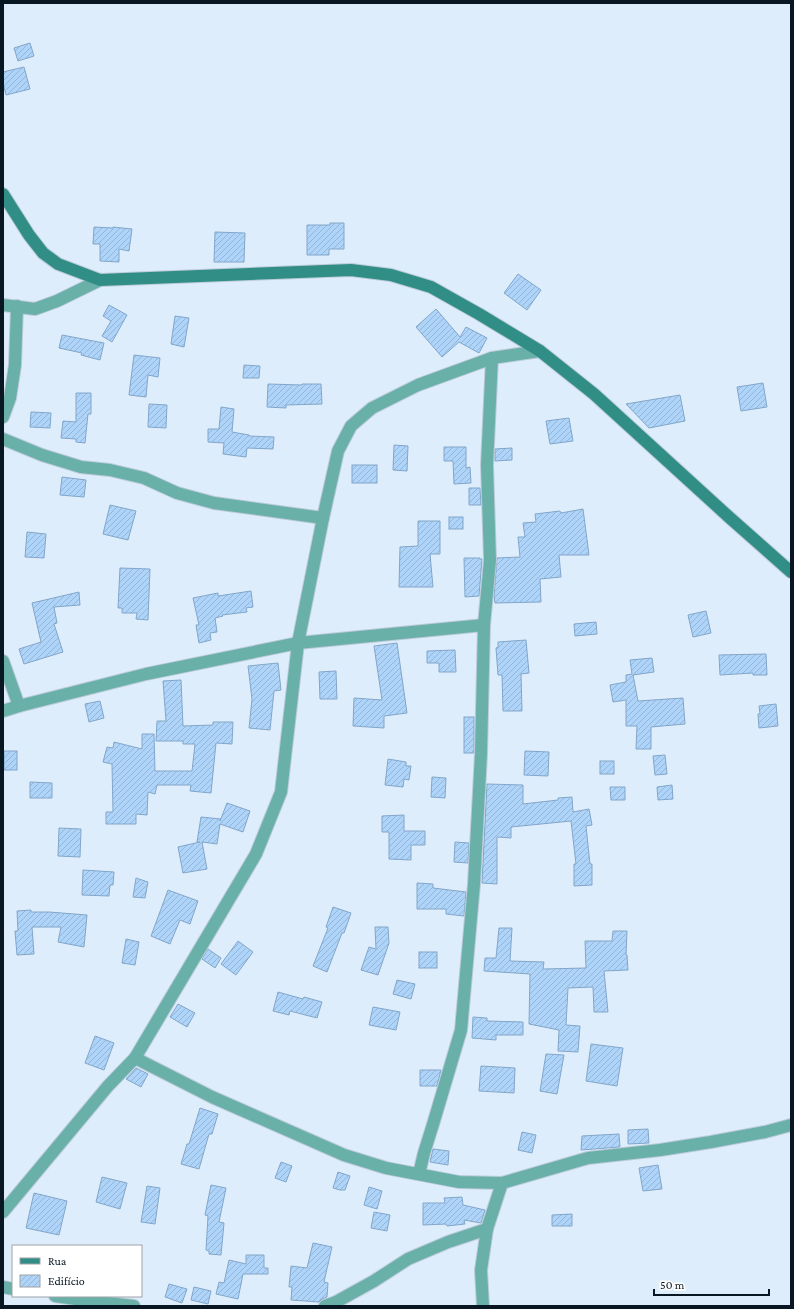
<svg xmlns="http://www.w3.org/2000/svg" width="794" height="1309" viewBox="0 0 794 1309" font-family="'Crimson Pro',serif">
<defs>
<pattern id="building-hatch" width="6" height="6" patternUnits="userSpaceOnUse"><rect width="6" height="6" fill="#aed4f9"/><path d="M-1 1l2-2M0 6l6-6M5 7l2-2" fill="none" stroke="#94b5d5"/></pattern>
</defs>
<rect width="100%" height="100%" fill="#deedfc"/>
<g fill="url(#building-hatch)" stroke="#82a6c9">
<path d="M30,43L34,56L18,61L14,48Z"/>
<path d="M24,67L30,89L6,95L3,83V72Z"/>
<path d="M330,223H344V249H329V255H307V225H330Z"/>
<path d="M94,227L113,228V227L132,229L129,251L119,249V262L100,261V244H93Z"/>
<path d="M215,232L245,233L244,262H214Z"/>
<path d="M518,274L541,290L527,310L504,293Z"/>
<path d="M109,305L127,315L112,342L102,336L111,321L103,316Z"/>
<path d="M436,309L460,337L466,327L487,338L479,353L459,342L442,357L416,327Z"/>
<path d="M175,316L189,318L184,347L171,344Z"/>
<path d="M62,335L104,343L100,360L81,355L82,353L59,348Z"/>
<path d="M134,355L160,358L158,377L148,375L146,397L129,395Z"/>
<path d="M244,365L260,366L259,378H243Z"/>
<path d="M763,383L767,407L741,411L737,387Z"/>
<path d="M268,384L302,385V384H321L322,404L286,405V408L267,407Z"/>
<path d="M76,393H91V414H88L85,443L76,442V439L61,438L63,421L76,422Z"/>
<path d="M680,395L685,421L649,428L626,404Z"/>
<path d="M149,404L167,405L166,428L148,427Z"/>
<path d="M221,407L234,409L232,432L249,435V436L274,437L273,449L247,448L246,457L223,454L224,443L208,442V429H219Z"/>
<path d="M31,412L51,413L50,428L30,427Z"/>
<path d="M569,418L573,441L550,444L546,421Z"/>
<path d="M394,445L408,446L407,471L393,470Z"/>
<path d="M444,447H466V468L470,467L471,483L454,484L453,461H444Z"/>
<path d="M512,448V460L495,461V449Z"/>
<rect x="352" y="465" width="25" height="18"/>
<path d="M62,477L86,480L84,497L60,495Z"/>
<path d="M469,488H480L481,505H469Z"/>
<path d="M110,505L136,511L128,540L103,534Z"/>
<path d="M583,509L589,555H559L561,577L540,579L541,602L495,603L494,596L497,558L520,557L518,537H525L523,523L536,522L535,514L560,511L561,513Z"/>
<rect x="449" y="517" width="14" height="12"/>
<path d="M418,521H440V554H430L433,587H399L400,547L418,546Z"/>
<path d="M27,532L46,534L44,558L25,557Z"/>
<path d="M464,558H480V559H482L479,596L465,597Z"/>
<path d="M120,568L150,569L148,620L136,619L137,613H122V608H118Z"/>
<path d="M251,591L253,607L246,608L247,612L222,615L223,616L215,618L217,632L210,633L211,640L199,643L196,625H199L193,598L218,593V596Z"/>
<path d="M79,592L80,605L54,607L57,623L54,624L63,652L24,664L19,649L41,642L32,603Z"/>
<path d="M706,611L711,633L693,637L688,615Z"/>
<path d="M596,622L597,634L575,636L574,624Z"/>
<path d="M526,640L529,673L521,674L522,711H503L502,675H498L496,648L498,647V642Z"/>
<path d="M397,643L407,713L384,716V728L353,726L354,698L382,700L374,646Z"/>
<path d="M455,650L456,672H439V663H427V651Z"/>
<path d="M766,654L767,675H753V673L720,675L719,655Z"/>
<path d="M652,658L654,672L633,675L638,701L683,698L685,724L651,727V749H636L637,726H626V700L613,702L610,685L626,682V675L632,674L630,660Z"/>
<path d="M278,663L281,690L274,691L270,730L249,728L252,699L248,666Z"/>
<path d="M336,671L337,699H320L319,672Z"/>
<path d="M181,680L183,726L213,725V722H233L232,744L216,743L211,793L190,791L191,785H157L155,794L148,792L147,815L136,814V824H106V812H113L112,764L103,762L107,747L113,748L114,742L142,749V734H154L155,771H192L195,744H183V741H156L157,721H166L163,681Z"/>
<path d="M100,701L104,718L89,722L85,704Z"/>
<path d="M776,704L778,726L759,728L758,714H760L759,706Z"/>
<rect x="464" y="717" width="10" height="36"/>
<rect x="4" y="751" width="13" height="19"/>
<path d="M525,751L549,752L548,776L524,775Z"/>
<path d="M665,755L667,774L655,775L653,756Z"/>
<path d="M388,759L406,762V766H411L409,780L404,779L403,787L385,785Z"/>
<rect x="600" y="761" width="14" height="13"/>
<path d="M432,777L446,778L445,798L431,797Z"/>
<path d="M30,782L52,783V798H30Z"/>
<path d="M487,784L523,785V804L558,800V798L572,797L573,812L589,809L592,825L586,826L590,864H592V885L574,886V864H576L571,821L511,827V838L497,837V884L482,883Z"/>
<path d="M672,785L673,799L658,800L657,787Z"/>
<path d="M610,787H625V800H611Z"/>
<path d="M227,803L250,811L243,832L220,824L217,844L202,842L207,869L183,873L178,847L200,842H197L201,817L221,819L220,821Z"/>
<path d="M404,815V831H425V845H411V860L389,859V832H382V816Z"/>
<path d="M59,828L81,829L80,857L58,856Z"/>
<path d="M455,842L469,843L468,863L454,862Z"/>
<path d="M83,870L114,872L113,885H110L109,896L82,895Z"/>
<path d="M136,878L148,882L145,898L133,897Z"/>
<path d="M417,883L433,884V888L466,892L464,916L446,914V909H417Z"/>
<path d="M168,890L198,901L190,924L180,920L170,944L151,936Z"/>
<path d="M333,907L351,913L344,933H342L327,972L313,966L328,928L326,927Z"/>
<path d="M31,910V912H49L87,915L84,947L58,942L61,927H32L34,954L17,955L15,931H18L17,911Z"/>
<path d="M375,927H388L389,943L378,975L361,970L369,947L376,949Z"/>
<path d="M499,928H512L510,961L544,962L543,969L586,968L585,941H612L613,931H627L626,955H627L628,970L604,971L608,1012H594L593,987L568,988L566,1025L580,1026L578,1052L558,1051L559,1030L529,1024L530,974L484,971L485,958H496Z"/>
<path d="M126,939L139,942L135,965L122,963Z"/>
<path d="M238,941L253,952L236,975L221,964Z"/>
<path d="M208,949L221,958L215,968L202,959Z"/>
<rect x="419" y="952" width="18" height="16"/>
<path d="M397,980L415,984L411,999L393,994Z"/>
<path d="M278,992L303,999L304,997L322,1002L317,1018L290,1011L289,1015L273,1011Z"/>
<path d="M178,1004L195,1013L187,1027L170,1017Z"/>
<path d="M373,1007L400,1012L396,1030L369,1025Z"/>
<path d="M473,1017L487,1018V1021L523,1022V1035H496V1040L472,1038Z"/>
<path d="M95,1036L114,1043L104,1070L85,1063Z"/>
<path d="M591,1044L623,1048L617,1086L586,1081Z"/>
<path d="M546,1054L564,1055L557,1094L540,1091Z"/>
<path d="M481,1066L515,1068L514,1093L479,1091Z"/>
<path d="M136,1068L148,1074L141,1087L126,1079Z"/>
<path d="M420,1070H441L437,1086H420Z"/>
<path d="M200,1108L218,1114L212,1134H209L199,1169L181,1164L187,1144H189Z"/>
<path d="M648,1129L649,1143L628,1144V1130Z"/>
<path d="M522,1132L536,1135L532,1153L518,1150Z"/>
<path d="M619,1134L620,1147L581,1150L582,1136Z"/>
<path d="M433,1149L449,1151L448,1165L430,1162Z"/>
<path d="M281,1162L292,1166L286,1182L275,1178Z"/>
<path d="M658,1165L662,1189L643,1191L639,1168Z"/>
<path d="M338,1172L350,1176L345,1190H340L333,1188Z"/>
<path d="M102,1177L127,1183L120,1209L96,1202Z"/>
<path d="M211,1185L226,1188L219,1222L224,1223L221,1255L209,1254V1251L206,1250L208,1216L205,1215Z"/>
<path d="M147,1186L160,1188L155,1224L141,1222Z"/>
<path d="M369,1187L382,1191L377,1209L364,1205Z"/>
<path d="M34,1193L67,1201L59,1235L26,1228Z"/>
<path d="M462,1197L463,1205L485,1210L481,1223L464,1220L465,1224L447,1226L446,1224L423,1225V1203H445L444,1198Z"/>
<path d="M374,1212L390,1215L387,1231L371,1228Z"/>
<path d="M572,1214V1226H552V1215Z"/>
<path d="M313,1243L332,1247L324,1282L328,1283L327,1297L322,1299L319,1302L291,1300L292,1287H289L291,1266L307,1268Z"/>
<path d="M246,1255H264V1268H268V1274H243L238,1299L216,1294L219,1282L224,1283L229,1260L246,1264Z"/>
<path d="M169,1284L187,1289L182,1303L165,1297Z"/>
<path d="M194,1287L211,1291L208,1304L191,1300Z"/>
</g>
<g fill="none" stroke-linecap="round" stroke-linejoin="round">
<defs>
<g id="street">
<path d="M3,305L35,309L57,301L100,280"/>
<path d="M3,417L10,398L15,365L17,306"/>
<path d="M3,439L42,455L81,467L110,470L144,478L177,493L214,503L323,518"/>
<path d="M3,661L19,706"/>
<path d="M3,711L19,706L146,674L298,643L484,625"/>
<path d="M135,1058L212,1097L344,1155L386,1168L459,1182L502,1183L588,1158L660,1150L711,1142L765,1132L791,1125"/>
<path d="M419,1174L424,1153L434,1121L461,1030L474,884L481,754L484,625L490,560L487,465L492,358"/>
<path d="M3,1212L108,1086L135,1058L256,854L281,792L298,643L323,518L338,451L351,426L372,408L418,385L492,358L540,351"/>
<path d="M3,1287L13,1289"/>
<path d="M55,1296L89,1301L134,1306"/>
<path d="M325,1306L336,1302L374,1281L408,1259L448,1242L487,1229L502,1183"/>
<path d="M483,1306L481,1270L487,1229"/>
</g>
<path id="secondary" d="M3,194L29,235L43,253L58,264L100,280L351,270L391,275L431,287L479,314L540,351L594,394L730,518L791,572"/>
</defs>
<use href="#street" stroke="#bccbd9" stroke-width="14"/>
<use href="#secondary" stroke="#bccbd9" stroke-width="14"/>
<use href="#street" stroke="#69b0a9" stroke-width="12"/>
<use href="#secondary" stroke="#308e86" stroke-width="12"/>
</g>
<rect width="794" height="1309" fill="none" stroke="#091723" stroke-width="8"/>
<rect x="12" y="1245" width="130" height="52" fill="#ffffff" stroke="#9da2a7"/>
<rect x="20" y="1258" width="20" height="6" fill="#308e86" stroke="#9da2a7"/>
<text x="48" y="1265" font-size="12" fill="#091723">Rua</text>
<rect x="20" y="1275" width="20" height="12" fill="url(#building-hatch)" stroke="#9da2a7"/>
<text x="48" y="1285" font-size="12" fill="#091723">Edifício</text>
<path d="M654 1289v6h115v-6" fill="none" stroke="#091723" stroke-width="2"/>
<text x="660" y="1289" font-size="12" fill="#091723" stroke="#ffffff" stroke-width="3" paint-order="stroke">50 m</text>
</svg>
